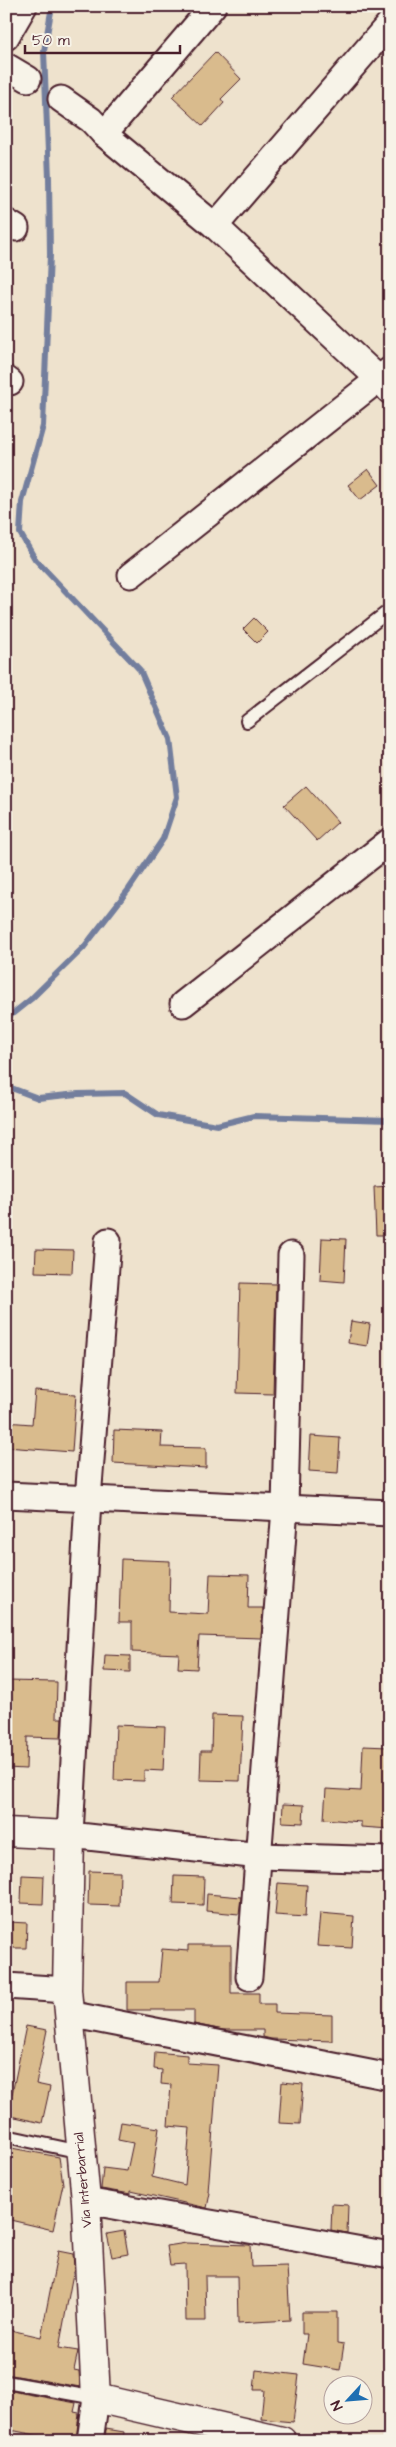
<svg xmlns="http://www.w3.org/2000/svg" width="396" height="2447" viewBox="0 0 396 2447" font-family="'Architects Daughter',sans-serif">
<rect width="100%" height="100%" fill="#eee2cd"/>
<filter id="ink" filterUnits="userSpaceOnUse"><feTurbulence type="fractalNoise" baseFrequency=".02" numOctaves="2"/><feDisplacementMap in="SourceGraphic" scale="10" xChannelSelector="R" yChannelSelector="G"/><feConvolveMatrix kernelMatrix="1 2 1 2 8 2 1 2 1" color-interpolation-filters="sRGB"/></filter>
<g filter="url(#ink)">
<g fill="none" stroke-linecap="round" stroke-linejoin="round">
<g stroke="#737e9d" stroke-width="6">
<path d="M6,1019L31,999L84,947L129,889L163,839L177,797L170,739L140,670L35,559L20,533L22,502L43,426L50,255L49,178L44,51L52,6"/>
<path d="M6,1086L38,1098L78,1094L125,1093L158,1115L217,1125L254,1116L390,1120"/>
</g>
</g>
<g fill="#d9bb8d" stroke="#4a1f2b">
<path d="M215,52L241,79L221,99L224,103L203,126L172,97Z"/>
<path d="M368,469L380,485L360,500L348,485Z"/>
<path d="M254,618L268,632L257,643L243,629Z"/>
<path d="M306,786L338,822L317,841L284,805Z"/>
<path d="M390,1186V1235H376L374,1187Z"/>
<path d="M322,1238L346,1239L344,1282L320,1280Z"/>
<path d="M36,1249L73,1250L72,1273L35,1272Z"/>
<path d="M240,1283L276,1284L273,1394L237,1393Z"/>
<path d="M351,1321L370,1324L367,1346L348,1343Z"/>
<path d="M35,1391L76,1394L72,1452L6,1447V1422L32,1424Z"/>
<path d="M114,1430L162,1432L161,1447L206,1448V1468L113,1463Z"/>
<path d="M311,1436L340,1438L338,1473L309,1471Z"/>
<path d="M121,1559L170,1561L169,1612L208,1614L210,1574L249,1575L248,1608H263L261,1638L199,1636L197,1669L178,1668L179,1654L132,1652V1622H119Z"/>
<path d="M105,1655L130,1656V1672L104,1671Z"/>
<path d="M6,1681L57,1682L56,1718H62L61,1738L27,1737L26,1769L6,1768Z"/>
<path d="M212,1715L243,1716L240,1781L200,1780L201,1751H211Z"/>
<path d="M116,1725L165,1727L163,1771L144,1770V1781L114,1780Z"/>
<path d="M363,1746L388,1747L385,1801L390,1802V1829L361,1827V1822L324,1819L326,1789L361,1791Z"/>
<path d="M283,1804L304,1805L303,1823L282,1822Z"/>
<path d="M89,1871L120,1872L119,1906L88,1905Z"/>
<path d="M22,1875L44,1876L43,1904L21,1903Z"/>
<path d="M174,1876L204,1877L203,1905L173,1904Z"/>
<path d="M278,1883L307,1885L305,1917L275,1915Z"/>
<path d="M207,1894L241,1897L239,1914L206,1911Z"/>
<path d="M320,1913L354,1916L352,1948L317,1946Z"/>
<path d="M9,1922L27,1923L26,1948H8Z"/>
<path d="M188,1945H231V1993H259V2004H275V2013L332,2015V2041L271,2039L263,2037V2030H223L194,2024V2010H127V1982H159L162,1949L188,1951Z"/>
<path d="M26,2026L47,2030L36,2084L50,2087L42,2123L6,2115V2092L12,2094Z"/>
<path d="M155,2052L187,2055V2063L218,2065L208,2192L210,2193L207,2208L131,2191V2194L101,2189L103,2168L127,2171L133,2143L118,2140L121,2122L159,2128L152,2177L185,2185L190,2128L168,2126L171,2085L161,2084L162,2070L154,2069Z"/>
<path d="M282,2082L303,2084L300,2124L279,2123Z"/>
<path d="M6,2147L59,2157L63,2184L53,2230L6,2219Z"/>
<path d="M332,2204L348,2205L347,2233L331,2230Z"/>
<path d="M124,2231L128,2254L112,2257L107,2234Z"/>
<path d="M186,2243L250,2245L251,2267L287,2266L290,2320L238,2323L237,2276H205L206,2321H186L185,2264L170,2265L167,2246Z"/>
<path d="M58,2251L73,2254L74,2268L59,2348L78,2351L74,2370L79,2371L80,2387L6,2374V2329L41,2337Z"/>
<path d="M302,2312H337V2343L344,2344L340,2370L303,2364L307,2334H302Z"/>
<path d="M256,2370L299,2375L293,2422L261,2419L264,2390H254Z"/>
<path d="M6,2390L76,2403L74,2412L79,2413L76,2441H38L40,2436L6,2429Z"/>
<path d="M106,2429L124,2432L123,2441H105Z"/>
</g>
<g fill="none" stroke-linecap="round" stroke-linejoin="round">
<defs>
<g id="lane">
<path d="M247,721L390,610"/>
<path d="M6,2136L81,2152"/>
<path d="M6,2382L96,2398"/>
</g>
<g id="street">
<path d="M213,6L104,134L215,226L380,380L390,391"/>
<path d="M6,37L24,6"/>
<path d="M6,66L28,79"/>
<path d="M61,99L91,120L104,134"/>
<path d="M6,222L16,228"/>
<path d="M215,226L390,23"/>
<path d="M6,379L10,382"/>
<path d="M131,575L390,370"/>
<path d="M183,1004L390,841"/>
<path d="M108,1241L88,1499L70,1835L260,1856L390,1860"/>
<path d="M6,1495L390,1513"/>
<path d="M249,1977L285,1508L291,1255"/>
<path d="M6,1986L67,1990"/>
<path d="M69,2014L390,2077"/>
<path d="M86,2201L390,2255"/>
<path d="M90,2441L96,2398"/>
</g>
<path id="secondary" d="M6,1832L70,1835L67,1990L86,2201L96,2398L282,2441"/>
</defs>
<use href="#lane" stroke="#4a1f2b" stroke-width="16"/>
<use href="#street" stroke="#4a1f2b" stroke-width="29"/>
<use href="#secondary" stroke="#4a1f2b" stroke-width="31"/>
<use href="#lane" stroke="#f7f3e8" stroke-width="12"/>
<use href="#street" stroke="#f7f3e8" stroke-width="25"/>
<use href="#secondary" stroke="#f7f3e8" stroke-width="28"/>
</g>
</g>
<g text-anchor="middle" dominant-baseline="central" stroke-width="5" stroke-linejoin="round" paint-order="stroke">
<g font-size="14" fill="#4a1f2b" stroke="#f7f3e8">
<text transform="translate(83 2180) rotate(-95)">Vía Interbarrial</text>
</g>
</g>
<rect width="396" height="2447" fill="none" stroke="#f7f3e8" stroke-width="25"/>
<rect x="12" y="12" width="371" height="2422" fill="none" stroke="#4a1f2b" stroke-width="2" filter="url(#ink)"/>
<g transform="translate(348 2400) rotate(244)"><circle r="24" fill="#f7f3e8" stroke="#b29e9c"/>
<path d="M0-4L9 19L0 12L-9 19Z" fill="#1f6fb2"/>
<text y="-8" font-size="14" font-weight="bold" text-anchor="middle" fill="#4a1f2b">N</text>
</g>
<path d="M25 45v8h155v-8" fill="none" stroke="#4a1f2b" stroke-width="2.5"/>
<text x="32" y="45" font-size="15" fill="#4a1f2b" stroke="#f7f3e8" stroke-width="4" paint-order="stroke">50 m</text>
</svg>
